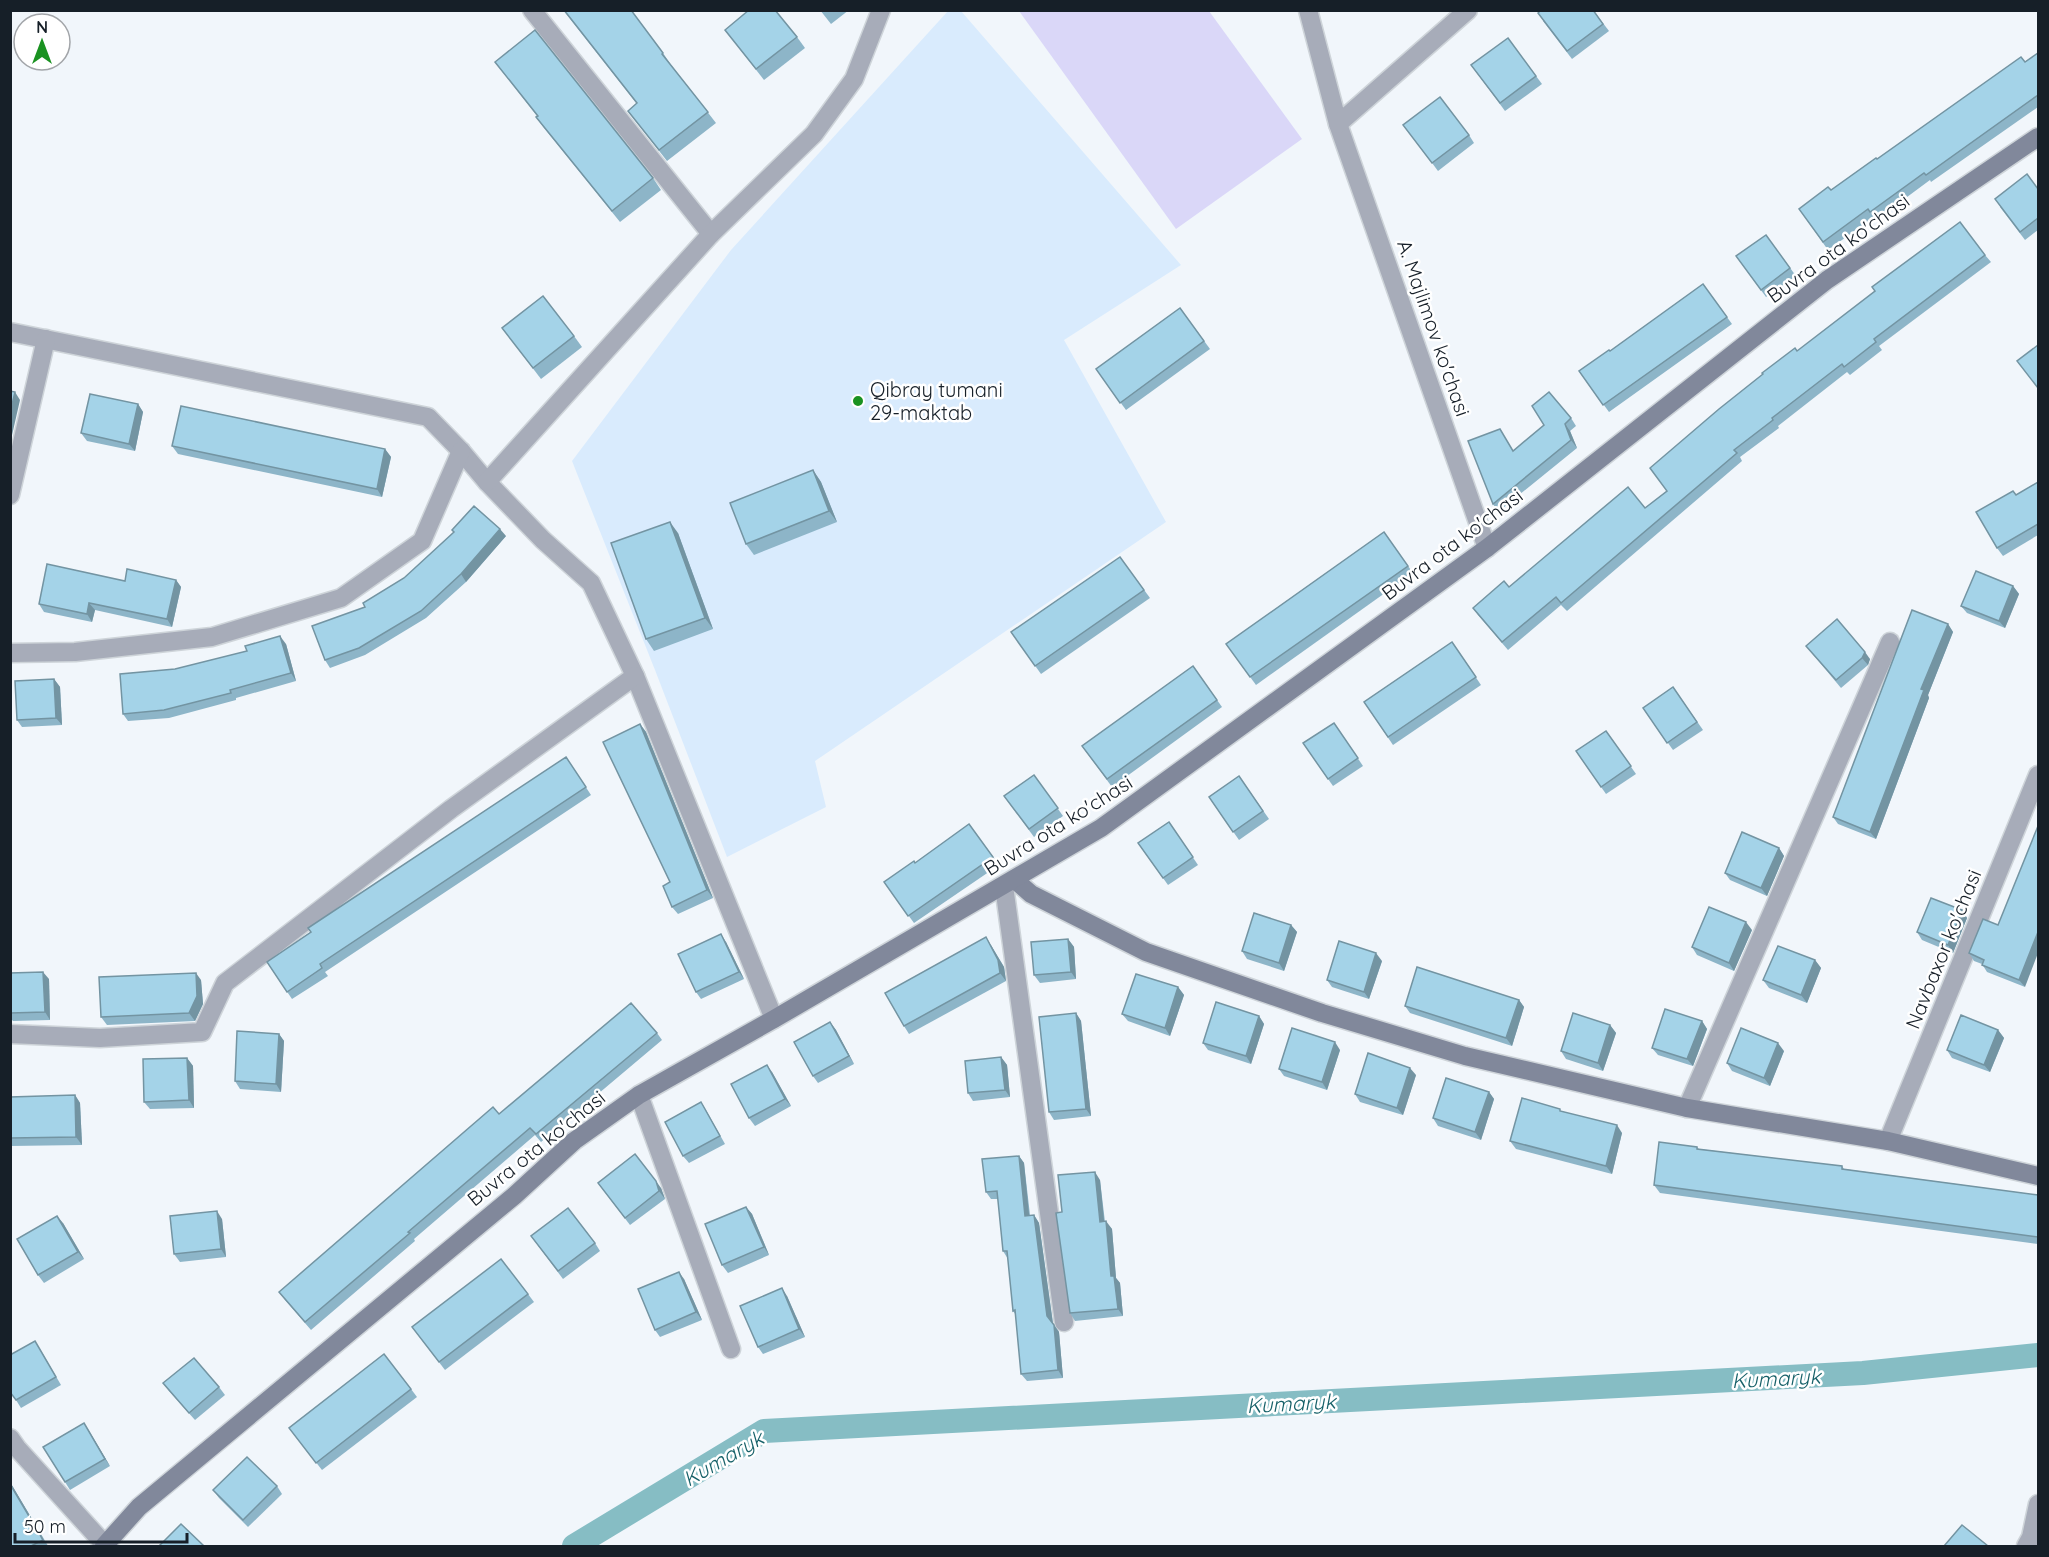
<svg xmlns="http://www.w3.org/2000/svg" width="2049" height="1557" viewBox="0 0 2049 1557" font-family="Quicksand,sans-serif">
<rect width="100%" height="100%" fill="#f1f6fb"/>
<path fill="#d9ebfd" d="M948,11H961L1181,265L1064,340L1166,522L815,761L826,807L727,857L655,670L572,461L731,250Z"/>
<path fill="#dad7f8" d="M1019,11H1209L1302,139L1176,229Z"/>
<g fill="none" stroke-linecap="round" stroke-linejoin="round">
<path stroke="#86bdc4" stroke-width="24" d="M574,1546L764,1431L1863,1373L2038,1355"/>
<defs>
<g id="minor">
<path d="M532,10L711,234"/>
<path d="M1308,10L1338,124L1487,548"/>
<path d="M1338,124L1468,10"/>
<path d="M10,332L428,417L461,451L487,482L543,540L591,583L635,676L774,1019"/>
<path d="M487,482L711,234L814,134L854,79L881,10"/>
<path d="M10,495L46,339"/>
<path d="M10,653L75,652L212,637L341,598L422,541L461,451"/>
<path d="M1004,886L1064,1322"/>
<path d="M10,1034L100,1038L202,1032L225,983L451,809L635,676"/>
<path d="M639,1095L731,1349"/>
<path d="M1687,1108L1890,642"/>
<path d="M1888,1141L2038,775"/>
<path d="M10,1438L17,1448L105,1545"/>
</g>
<path id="tertiary" d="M2026,1546L2031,1537L2038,1504"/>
<g id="secondary">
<path d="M1015,880L1031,894L1146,952L1322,1013L1465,1056L1687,1108L1888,1141L2038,1176"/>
<path d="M104,1546L139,1507L514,1196L574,1141L639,1095L774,1019L1101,828L1487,548L1827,280L2038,137"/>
</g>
</defs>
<use href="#minor" stroke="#ced4d9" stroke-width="21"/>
<use href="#tertiary" stroke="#ced4d9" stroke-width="21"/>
<use href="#secondary" stroke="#ced4d9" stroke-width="21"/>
<use href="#minor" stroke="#a7acb9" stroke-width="18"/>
<use href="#tertiary" stroke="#a7acb9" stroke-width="18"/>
<use href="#secondary" stroke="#81889b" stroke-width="18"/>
</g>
<g fill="#8db5c8">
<path d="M563,10H631L663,53L671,65L716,123L667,161L628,111L637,104Z"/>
<path d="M820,10H849L831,24Z"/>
<path d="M1593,10L1609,31L1572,59L1543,21Z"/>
<path d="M725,30L797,37L805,48L764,80Z"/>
<path d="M2038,53V107L1931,182L1930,180L1876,220L1874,217L1828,250L1799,209L1831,190Z"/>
<path d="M495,62L653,178L661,190L620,222L544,128L536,117L537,116Z"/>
<path d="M1471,65L1536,76L1542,84L1505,111Z"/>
<path d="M1409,132L1469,135L1474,143L1438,171Z"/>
<path d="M2038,189V230L2025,240L2000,207Z"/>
<path d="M1766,235L1796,276L1766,297L1736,256Z"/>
<path d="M1985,255L1991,262L1879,346L1882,350L1850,375L1847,372L1778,426L1779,428L1740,457L1742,461L1567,611L1561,605L1508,650L1478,615L1473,608L1509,587L1645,508L1666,492L1797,351Z"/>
<path d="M1703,284L1732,324L1609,412L1579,371L1610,351Z"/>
<path d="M1180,308L1210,349L1126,410L1096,369Z"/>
<path d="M502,328L574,336L582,347L541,379Z"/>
<path d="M138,404L143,412L135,451L87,441L81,433Z"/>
<path d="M1571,418L1576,426L1570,431L1577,448L1498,512L1493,504L1500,429L1513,451Z"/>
<path d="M172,446L385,449L391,457L382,497L178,454Z"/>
<path d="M813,470L821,482L837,522L754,555L746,544Z"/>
<path d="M2038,482V535L2003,556L1997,548L2016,495Z"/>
<path d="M452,530L506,536L466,582L426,618L365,655L330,668L325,660L365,607L404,578L454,533Z"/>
<path d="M1384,532L1413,573L1256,685L1226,644Z"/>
<path d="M678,533L713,629L654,651L646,639Z"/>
<path d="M1120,557L1150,598L1041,674L1011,632Z"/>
<path d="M176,580L181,587L172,627L95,610L92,622L44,612L39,604L125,581Z"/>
<path d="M2013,586L2019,594L2005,628L1967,613L1961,606Z"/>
<path d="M1948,624L1953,632L1928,695L1929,698L1876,839L1838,824L1833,817Z"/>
<path d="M1452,642L1481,685L1393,745L1364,702Z"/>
<path d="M286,644L296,681L236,698V700L169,718L128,721L123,714L175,669Z"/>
<path d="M1806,646L1870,659L1868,665L1841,688Z"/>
<path d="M1193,666L1222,707L1112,787L1082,746Z"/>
<path d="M54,679L60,687L62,725L22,727L17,720Z"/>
<path d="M1673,687L1703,730L1673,750L1643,708Z"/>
<path d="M1334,723L1363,766L1333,786L1303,743Z"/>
<path d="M640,724L646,732L713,898L678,914L672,907L670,882Z"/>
<path d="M1606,731L1636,774L1606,794L1576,751Z"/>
<path d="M566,757L591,795L325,972L328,976L292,999L267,962Z"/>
<path d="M1034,775L1063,816L1034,837L1004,796Z"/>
<path d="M1239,776L1269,819L1239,840L1209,797Z"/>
<path d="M1169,822L1198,865L1168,885L1138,843Z"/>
<path d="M969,824L999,865L914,923L884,882L915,863Z"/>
<path d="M1779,848L1784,856L1767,896L1730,880L1725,873Z"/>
<path d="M1962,910L1967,918L1953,953L1922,940L1917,932Z"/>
<path d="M1983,919L2025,987L1987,972L1982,964L1974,961L1969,953Z"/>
<path d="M1291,925L1297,932L1284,971L1247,959L1242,951Z"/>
<path d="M1752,930L1734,971L1697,955L1692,947Z"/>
<path d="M1068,939L1074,947L1076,979L1040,983L1034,975Z"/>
<path d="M726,942L744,979L701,999L696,992Z"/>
<path d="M991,945L1004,967L1006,981L909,1034L904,1026Z"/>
<path d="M1815,960L1821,968L1807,1003L1769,988L1763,980Z"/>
<path d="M1382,961L1369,999L1332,987L1327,980Z"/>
<path d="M10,973L49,979L50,1020L13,1021L10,1018Z"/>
<path d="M201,980L203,1004L195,1021L107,1025L101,1017Z"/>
<path d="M1178,987L1184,995L1170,1036L1128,1021L1122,1014Z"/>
<path d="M1519,1000L1524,1007L1512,1046L1410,1013L1405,1006Z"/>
<path d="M1076,1013L1081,1021L1091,1116L1054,1120L1049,1112Z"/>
<path d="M1259,1016L1264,1024L1251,1064L1208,1050L1203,1043Z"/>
<path d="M1702,1021L1707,1029L1693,1066L1658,1055L1652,1048Z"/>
<path d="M830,1022L836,1030L854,1064L818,1083L813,1076Z"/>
<path d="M1610,1025L1616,1033L1603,1071L1566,1059L1561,1051Z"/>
<path d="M1998,1030L2004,1038L1990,1072L1952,1058L1947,1050Z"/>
<path d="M657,1033L662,1040L541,1142L535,1135L414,1239L415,1241L311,1330L285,1300L279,1292L499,1114Z"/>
<path d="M279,1034L284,1041L281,1092L240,1089L235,1081Z"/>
<path d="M1340,1050L1327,1090L1284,1076L1279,1069Z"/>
<path d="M1784,1051L1770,1086L1732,1071L1727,1063Z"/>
<path d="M1001,1057L1007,1065L1010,1097L973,1101L968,1093Z"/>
<path d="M187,1058L193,1066L194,1108L150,1109L144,1102Z"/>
<path d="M772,1072L791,1106L755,1126L749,1118Z"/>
<path d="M1416,1075L1403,1115L1360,1102L1355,1094Z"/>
<path d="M1489,1092L1494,1099L1481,1140L1438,1126L1433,1118Z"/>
<path d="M75,1095L80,1103L82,1145L10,1146V1097Z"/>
<path d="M701,1102L706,1110L725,1144L689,1163L683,1156Z"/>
<path d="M1562,1111L1622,1133L1612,1174L1516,1149L1510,1141Z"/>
<path d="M1697,1147L1699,1149L1842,1166L1844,1169L2038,1195V1244L1660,1193L1654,1185Z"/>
<path d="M1019,1156L1024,1163L1030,1215H1034L1039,1223L1053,1323L1059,1332L1063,1378L1027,1381L1021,1374L1016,1315L1013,1311L1008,1259L1003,1251L998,1199H991L986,1192Z"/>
<path d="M1100,1180L1105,1222L1112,1229L1116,1278L1120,1283L1123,1316L1075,1321L1070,1313L1062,1212Z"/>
<path d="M598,1183L661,1188L665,1199L630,1225Z"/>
<path d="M746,1207L752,1214L769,1255L728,1273L722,1265Z"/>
<path d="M222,1219L226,1257L180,1262L174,1254Z"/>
<path d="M63,1223L84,1259L44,1283L38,1275Z"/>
<path d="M531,1236L595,1243L600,1251L563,1279Z"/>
<path d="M684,1279L702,1320L660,1337L655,1330Z"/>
<path d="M528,1294L534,1302L445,1370L412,1327Z"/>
<path d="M787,1296L805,1337L763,1354L758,1347Z"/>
<path d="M40,1349L61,1385L21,1408L16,1400Z"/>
<path d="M163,1383L219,1387L225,1395L195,1420L169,1391Z"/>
<path d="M411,1389L417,1397L322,1470L289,1428Z"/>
<path d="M89,1431L110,1466L70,1490L65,1482Z"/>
<path d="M10,1482L48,1546H10Z"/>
<path d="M277,1486L282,1494L248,1527L219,1498L213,1490Z"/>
</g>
<g fill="#7394a2">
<path d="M15,392L20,400L10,444V413Z"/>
<path d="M138,404L143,412L135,451L129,444Z"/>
<path d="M1565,424L1570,431L1577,448L1571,440Z"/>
<path d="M385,449L391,457L382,497L377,489Z"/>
<path d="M813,470L821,482L837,522L829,511Z"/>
<path d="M670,522L678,533L713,629L705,618Z"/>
<path d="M500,529L506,536L466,582L461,574Z"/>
<path d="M176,580L181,587L172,627L167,619Z"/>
<path d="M2013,586L2019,594L2005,628L1999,621Z"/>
<path d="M89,603L95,610L92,622L87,614Z"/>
<path d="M1948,624L1953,632L1928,695L1929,698L1876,839L1870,832L1921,689Z"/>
<path d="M280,636L286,644L296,681L291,673Z"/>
<path d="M1865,652L1870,659L1868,665L1862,658Z"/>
<path d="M54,679L60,687L62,725L56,718Z"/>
<path d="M640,724L646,732L713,898L707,890Z"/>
<path d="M1779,848L1784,856L1767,896L1761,888Z"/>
<path d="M1962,910L1967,918L1953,953L1948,945Z"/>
<path d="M1746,922L1752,930L1734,971L1729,963Z"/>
<path d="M1291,925L1297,932L1284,971L1279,963Z"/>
<path d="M2038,932V953L2025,987L2019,980Z"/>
<path d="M721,934L726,942L744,979L739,972Z"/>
<path d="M986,937L1004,967L1006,981L1000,973Z"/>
<path d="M1068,939L1074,947L1076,979L1071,972Z"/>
<path d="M1376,953L1382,961L1369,999L1364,992Z"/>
<path d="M1815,960L1821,968L1807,1003L1801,995Z"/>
<path d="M43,972L49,979L50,1020L45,1012Z"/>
<path d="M196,973L201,980L203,1004L195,1021L189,1013Z"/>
<path d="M1178,987L1184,995L1170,1036L1165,1028Z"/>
<path d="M1519,1000L1524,1007L1512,1046L1506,1038Z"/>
<path d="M1076,1013L1081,1021L1091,1116L1086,1109Z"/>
<path d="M1259,1016L1264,1024L1251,1064L1246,1056Z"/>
<path d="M1702,1021L1707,1029L1693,1066L1687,1059Z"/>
<path d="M830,1022L836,1030L854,1064L849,1056Z"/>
<path d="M1610,1025L1616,1033L1603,1071L1598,1063Z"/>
<path d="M1998,1030L2004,1038L1990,1072L1984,1065Z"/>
<path d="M279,1034L284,1041L281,1092L276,1084Z"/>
<path d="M1335,1042L1340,1050L1327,1090L1322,1082Z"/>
<path d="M1778,1043L1784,1051L1770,1086L1764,1078Z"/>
<path d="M1001,1057L1007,1065L1010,1097L1005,1090Z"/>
<path d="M187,1058L193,1066L194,1108L189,1100Z"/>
<path d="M767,1065L772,1072L791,1106L785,1099Z"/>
<path d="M1410,1068L1416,1075L1403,1115L1397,1108Z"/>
<path d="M1489,1092L1494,1099L1481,1140L1475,1132Z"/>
<path d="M75,1095L80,1103L82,1145L76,1137Z"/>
<path d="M1617,1125L1622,1133L1612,1174L1606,1166Z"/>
<path d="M1019,1156L1024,1163L1030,1224L1025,1216Z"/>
<path d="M1095,1172L1100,1180L1105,1230L1100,1222Z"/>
<path d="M656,1181L661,1188L665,1199L659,1191Z"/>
<path d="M746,1207L752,1214L769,1255L764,1247Z"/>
<path d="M217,1211L222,1219L226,1257L221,1249Z"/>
<path d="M1034,1215L1039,1223L1053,1324L1047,1316Z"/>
<path d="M57,1216L63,1223L84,1259L78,1252Z"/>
<path d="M1106,1221L1112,1229L1116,1278L1120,1283L1123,1316L1118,1309L1111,1276Z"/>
<path d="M679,1272L684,1279L702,1320L696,1312Z"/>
<path d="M782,1288L787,1296L805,1337L799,1329Z"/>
<path d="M1054,1325L1059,1332L1063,1378L1058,1370Z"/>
<path d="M84,1423L89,1431L110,1466L105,1459Z"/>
<path d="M10,1482L48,1546L10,1484Z"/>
</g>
<g fill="#a4d3e8" stroke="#7394a2" stroke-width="1.5">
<path d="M564,10H631L663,53L662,54L708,112L659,150L628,111L637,103Z"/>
<path d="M749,10H775L797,37L756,69L725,30Z"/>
<path d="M1541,10H1593L1603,24L1567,51L1538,13Z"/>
<path d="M535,30L653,178L612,211L536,117L538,116L495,62Z"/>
<path d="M1508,38L1536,76L1500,103L1471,65Z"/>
<path d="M2038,53V95L1926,175L1924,173L1870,212L1868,209L1823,242L1799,209L1828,187L1831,190L1876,158L1877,159L2021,57L2025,62Z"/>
<path d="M1440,97L1469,135L1432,163L1403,125Z"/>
<path d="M2027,174L2038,189V218L2020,232L1995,199Z"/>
<path d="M1960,222L1985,255L1874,339L1876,342L1844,367L1842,364L1772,418L1773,420L1734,450L1737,453L1561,603L1556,597L1502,642L1473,608L1504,581L1509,587L1628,487L1645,508L1667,491L1650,468L1719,409L1763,374L1762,373L1795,348L1797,351L1875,291L1872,287Z"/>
<path d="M1766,235L1790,268L1761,290L1736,256Z"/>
<path d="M1703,284L1727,317L1603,405L1579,371L1609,350L1610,351Z"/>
<path d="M543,296L574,336L533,368L502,328Z"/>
<path d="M1180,308L1204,341L1120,403L1096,369Z"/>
<path d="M2038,345V388L2017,361Z"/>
<path d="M10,391L15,392L10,413Z"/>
<path d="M1549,392L1571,418L1565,424L1571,440L1493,504L1468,441L1500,429L1513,451L1544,425L1532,406Z"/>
<path d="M90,394L138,404L129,444L81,433Z"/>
<path d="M181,406L385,449L377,489L172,446Z"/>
<path d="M813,470L829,511L746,544L730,503Z"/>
<path d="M2038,482V524L1997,548L1976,512L2013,491L2016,495Z"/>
<path d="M474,506L500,529L461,574L421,611L359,648L325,660L312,626L365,607L363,603L404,578L454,532L452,530Z"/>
<path d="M670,522L705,618L646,639L611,543Z"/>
<path d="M1384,532L1408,566L1250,677L1226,644Z"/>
<path d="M1120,557L1144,590L1035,666L1011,632Z"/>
<path d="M47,564L125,581L127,569L176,580L167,619L89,603L87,614L39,604Z"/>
<path d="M1976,571L2013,586L1999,621L1961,606Z"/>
<path d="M1912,610L1948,624L1921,689L1924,690L1870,832L1833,817Z"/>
<path d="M1837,619L1865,652L1862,658L1836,680L1806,646Z"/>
<path d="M280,636L291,673L230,690L231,693L164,710L123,714L120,674L175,669L247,651L245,646Z"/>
<path d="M1452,642L1476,677L1388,737L1364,702Z"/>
<path d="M1193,666L1217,700L1107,779L1082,746Z"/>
<path d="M54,679L56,718L17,720L15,681Z"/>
<path d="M1673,687L1697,722L1667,743L1643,708Z"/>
<path d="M1334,723L1358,758L1328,779L1303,743Z"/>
<path d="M640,724L707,890L672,907L663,886L670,882L603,742Z"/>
<path d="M1606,731L1631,766L1601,787L1576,751Z"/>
<path d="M566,757L586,787L320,964L322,968L287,992L267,962L311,932L308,928Z"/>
<path d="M1034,775L1058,808L1029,829L1004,796Z"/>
<path d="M1239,776L1263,811L1233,832L1209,797Z"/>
<path d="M1169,822L1193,857L1163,878L1138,843Z"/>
<path d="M969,824L993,857L908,916L884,882L914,861L915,863Z"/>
<path d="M2038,826V932L2019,980L1982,965L1984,960L1969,953L1983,919L1998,925Z"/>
<path d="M1742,832L1779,848L1761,888L1725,873Z"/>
<path d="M1931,898L1962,910L1948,945L1917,932Z"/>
<path d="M1709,907L1746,922L1729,963L1692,947Z"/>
<path d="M1254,913L1291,925L1279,963L1242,951Z"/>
<path d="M721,934L739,972L696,992L678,954Z"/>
<path d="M986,937L998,960L1000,973L904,1026L885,993Z"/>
<path d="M1068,939L1071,972L1034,975L1031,942Z"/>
<path d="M1339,941L1376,953L1364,992L1327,980Z"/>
<path d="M1778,946L1815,960L1801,995L1763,980Z"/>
<path d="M1417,967L1519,1000L1506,1038L1405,1006Z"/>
<path d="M43,972L45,1012L10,1013V973Z"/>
<path d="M196,973L197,996L189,1013L101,1017L99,977Z"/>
<path d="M1136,974L1178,987L1165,1028L1122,1014Z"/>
<path d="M1216,1002L1259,1016L1246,1056L1203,1043Z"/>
<path d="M631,1003L657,1033L536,1134L530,1128L408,1232L410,1233L305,1322L279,1292L493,1107L499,1114Z"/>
<path d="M1665,1009L1702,1021L1687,1059L1652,1048Z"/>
<path d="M1076,1013L1086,1109L1049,1112L1039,1017Z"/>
<path d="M1573,1013L1610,1025L1598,1063L1561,1051Z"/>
<path d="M1961,1015L1998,1030L1984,1065L1947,1050Z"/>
<path d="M830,1022L849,1056L813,1076L794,1042Z"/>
<path d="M1292,1028L1335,1042L1322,1082L1279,1069Z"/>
<path d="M1741,1028L1778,1043L1764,1078L1727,1063Z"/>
<path d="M237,1031L279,1034L276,1084L235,1081Z"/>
<path d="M1368,1053L1410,1068L1397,1108L1355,1094Z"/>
<path d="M1001,1057L1005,1090L968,1093L965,1061Z"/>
<path d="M187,1058L189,1100L144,1102L143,1059Z"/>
<path d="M767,1065L785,1099L749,1118L731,1084Z"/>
<path d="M1446,1078L1489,1092L1475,1132L1433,1118Z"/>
<path d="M75,1095L76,1137L10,1138V1097Z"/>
<path d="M1522,1098L1560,1109V1111L1617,1125L1606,1166L1510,1141Z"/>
<path d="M701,1102L720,1136L683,1156L665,1122Z"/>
<path d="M1659,1142L1697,1147V1149L1842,1166V1169L2038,1195V1237L1654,1185Z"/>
<path d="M635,1154L656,1181L659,1191L625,1218L598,1183Z"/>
<path d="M1019,1156L1025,1216L1034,1215L1047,1316L1054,1325L1058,1370L1021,1374L1015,1310L1013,1311L1007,1251H1003L997,1191L986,1192L982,1159Z"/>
<path d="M1095,1172L1100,1222L1106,1221L1111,1276H1114L1118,1309L1070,1313L1056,1213L1062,1212L1058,1175Z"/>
<path d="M746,1207L764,1247L722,1265L705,1224Z"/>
<path d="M568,1208L595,1243L558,1271L531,1236Z"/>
<path d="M217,1211L221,1249L174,1254L170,1216Z"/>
<path d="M57,1216L78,1252L38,1275L17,1239Z"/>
<path d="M501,1259L528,1294L439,1362L412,1327Z"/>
<path d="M679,1272L696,1312L655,1330L638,1289Z"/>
<path d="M782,1288L799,1329L758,1347L740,1306Z"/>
<path d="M35,1341L56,1377L16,1400L10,1392V1355Z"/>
<path d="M384,1354L411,1389L316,1463L289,1428Z"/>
<path d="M194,1358L219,1387L189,1413L163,1383Z"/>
<path d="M84,1423L105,1459L65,1482L43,1447Z"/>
<path d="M247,1457L277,1486L243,1520L213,1490Z"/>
<path d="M10,1484L43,1540L31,1546H10Z"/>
<path d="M181,1524L204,1546H159Z"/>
<path d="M1962,1525L1988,1546H1944Z"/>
</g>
<circle fill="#1a9221" stroke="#fff" stroke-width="2" cx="858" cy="401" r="6"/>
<g text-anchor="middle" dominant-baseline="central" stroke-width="5" stroke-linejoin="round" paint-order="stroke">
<g font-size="20" fill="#161f28" stroke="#fff">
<text transform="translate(1838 248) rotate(-36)">Buvra ota ko'chasi</text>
<text transform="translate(1434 328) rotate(71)">A. Majlimov ko'chasi</text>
<text transform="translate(1452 544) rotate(-37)">Buvra ota ko'chasi</text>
<text transform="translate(1058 825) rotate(-32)">Buvra ota ko'chasi</text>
<text transform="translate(1943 949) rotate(-68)">Navbaxor ko'chasi</text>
<text transform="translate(536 1148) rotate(-39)">Buvra ota ko'chasi</text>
</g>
<g font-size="20" fill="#161f28" stroke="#fff" text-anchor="start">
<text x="870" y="389">Qibray tumani<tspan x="870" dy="23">29-maktab</tspan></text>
</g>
<g font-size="21" font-style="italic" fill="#176169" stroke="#fff">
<text transform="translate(1776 1378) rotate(-3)">Kumaryk</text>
<text transform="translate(1291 1403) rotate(-3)">Kumaryk</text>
<text transform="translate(723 1458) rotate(-30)">Kumaryk</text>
</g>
</g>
<rect width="2049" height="1557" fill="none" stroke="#161f28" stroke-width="24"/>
<g transform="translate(42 42)"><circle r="28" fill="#ffffff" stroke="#a2a5a9" stroke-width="1.5"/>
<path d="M0-4.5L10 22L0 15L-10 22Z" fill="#1a9221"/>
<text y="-9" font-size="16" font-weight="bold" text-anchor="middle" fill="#161f28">N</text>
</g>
<path d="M15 1533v9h172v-9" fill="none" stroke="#161f28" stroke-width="3"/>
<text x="24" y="1533" font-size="18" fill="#161f28" stroke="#ffffff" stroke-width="4.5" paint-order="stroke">50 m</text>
</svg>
